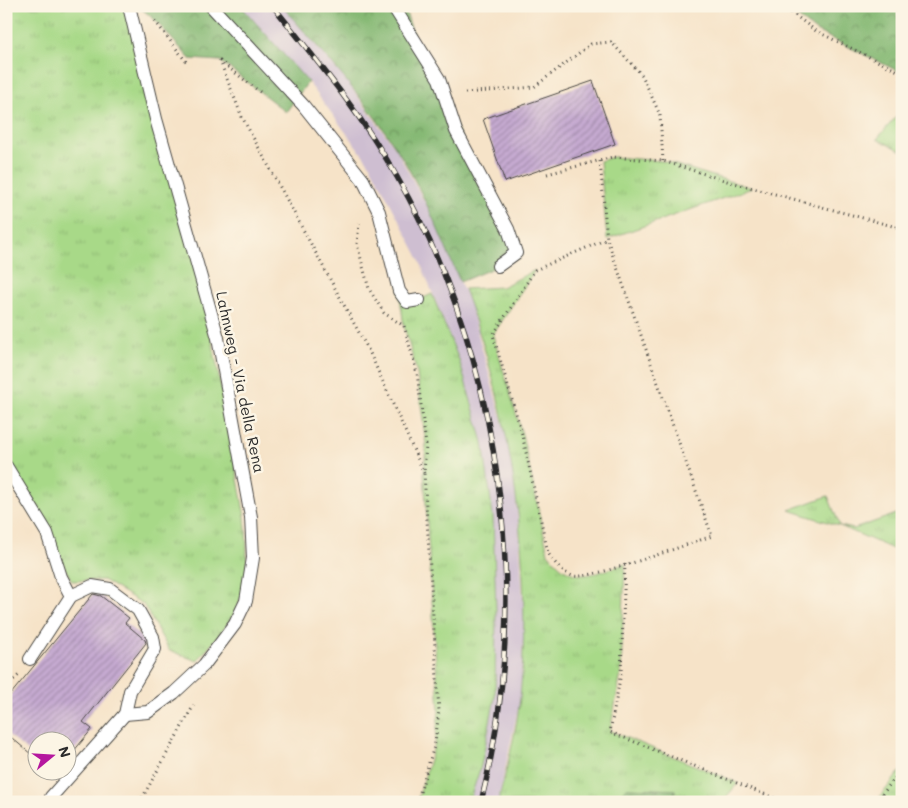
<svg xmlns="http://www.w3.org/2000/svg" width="908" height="808" viewBox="0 0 908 808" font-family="Mali,sans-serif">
<defs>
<pattern id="grass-tufts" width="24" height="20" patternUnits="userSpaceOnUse" patternTransform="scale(1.25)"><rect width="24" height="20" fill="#a8d988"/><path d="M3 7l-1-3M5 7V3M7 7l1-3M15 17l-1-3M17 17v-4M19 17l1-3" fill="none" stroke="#91ba76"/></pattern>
<pattern id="forest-crowns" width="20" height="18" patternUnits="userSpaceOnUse" patternTransform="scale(1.25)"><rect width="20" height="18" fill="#86b974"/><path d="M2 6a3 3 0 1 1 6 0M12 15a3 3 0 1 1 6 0" fill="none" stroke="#6e975f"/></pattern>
<pattern id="building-hatch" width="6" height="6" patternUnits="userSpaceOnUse" patternTransform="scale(1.25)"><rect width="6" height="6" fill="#c6aad1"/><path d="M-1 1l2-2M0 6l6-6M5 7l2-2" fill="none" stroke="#a18baa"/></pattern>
</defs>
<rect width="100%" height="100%" fill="#fcf5e5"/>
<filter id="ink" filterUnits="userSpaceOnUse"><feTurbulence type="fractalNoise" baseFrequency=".02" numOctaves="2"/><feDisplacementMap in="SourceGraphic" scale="10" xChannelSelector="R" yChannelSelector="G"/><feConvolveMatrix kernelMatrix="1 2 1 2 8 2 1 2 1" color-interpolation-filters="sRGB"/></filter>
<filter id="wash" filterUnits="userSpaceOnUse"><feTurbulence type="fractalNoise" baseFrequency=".0096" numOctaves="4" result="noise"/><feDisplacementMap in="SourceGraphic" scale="20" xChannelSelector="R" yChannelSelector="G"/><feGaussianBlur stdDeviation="1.12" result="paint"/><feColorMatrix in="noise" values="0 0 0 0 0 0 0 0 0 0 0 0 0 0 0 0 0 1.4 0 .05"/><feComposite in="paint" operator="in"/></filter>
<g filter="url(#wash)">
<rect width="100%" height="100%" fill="#f6e3c8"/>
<path fill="#cebed1" d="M241,6H282L347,82L396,149L431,214L470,305L511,453L519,530L524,621L520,699L498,802H469L481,766L495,697L496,611L493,516L483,442L459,360L417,254L369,163L308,82Z"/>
<g fill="url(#grass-tufts)" stroke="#6a825a">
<path d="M11,6H129L198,264L245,517C248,552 250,592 229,622C219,636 207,649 197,661L169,650L143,604L103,580L72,581L6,466V12Z"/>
<path d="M902,110V151L877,139Z"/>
<path d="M613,157L663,161L752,188L607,239L600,161Z"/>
<path d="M535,270L493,335L522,434L548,553C573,586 590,575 625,564L621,673L610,731L738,783L722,802H674L675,790L627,788L615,802H498C507,768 516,732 520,698C533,562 513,417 464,289L502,287Z"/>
<path d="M399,291L419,300L432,294L459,360L483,442L493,516L496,611L495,697L481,766L469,802H417L435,743L439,711L424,473L426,445L417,373L404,326Z"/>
<path d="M828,496L840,526L854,529L902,512V553L840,526L789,510Z"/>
<path d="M902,769V796L898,802H876Z"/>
</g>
<g fill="url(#forest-crowns)" stroke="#587250">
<path d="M138,6H241L308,82L286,112L220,61L190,59L153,18Z"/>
<path d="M282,6H404L416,43L516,253L498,266L460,282C441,237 423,190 396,148C363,97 322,52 282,6Z"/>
<path d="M783,6H902V73L816,31Z"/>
<path d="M627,788L675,790L674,802H615Z"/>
</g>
<g id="blocks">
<g fill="url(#building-hatch)">
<path d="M593,81L615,144L505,182L483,119Z"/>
<path d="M93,594L101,596L129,618L125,623L145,640L146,643L83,722L92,729L68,758V740H38V760L6,733V700Z"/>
</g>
</g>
</g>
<g filter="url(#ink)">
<use href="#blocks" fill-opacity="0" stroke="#494743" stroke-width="1"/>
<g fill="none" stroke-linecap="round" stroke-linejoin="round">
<defs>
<g id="service">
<path d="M211,6L303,105L363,180L379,212L399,291L407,302L419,300"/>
<path d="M393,6L439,79L456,131L508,229L516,253L498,266"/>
<path d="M6,466L47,533L61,577L71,596"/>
<path d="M30,659L71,596L92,586L110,589L138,610L153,637L155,649L130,691L125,714L51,797"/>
<path d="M125,714L148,712L174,693L204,665L235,624L246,601L253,558L251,517L218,338L156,119L129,6"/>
</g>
</defs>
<use href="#service" stroke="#494743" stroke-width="14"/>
<g stroke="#494743" stroke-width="3" stroke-dasharray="1 4" stroke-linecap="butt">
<path d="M783,6L816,31L902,73"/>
<path d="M155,21L188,64"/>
<path d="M260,92L220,61L242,117L369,351L424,473"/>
<path d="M465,93L534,87L591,44L611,42L642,75L660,115L663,161"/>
<path d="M600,161L607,239L712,536C688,544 593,579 574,576C563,574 554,562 548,553L522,434L493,335L535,270L607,239"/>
<path d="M547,174L613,157L663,161L727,181L896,227L902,231"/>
<path d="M359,223L357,244L369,289L384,313L404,326L417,373L426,445L424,473L439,711L435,743L417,802"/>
<path d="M625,564L621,673L610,732L784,802"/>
<path d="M6,686L19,675"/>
<path d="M140,802L195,703"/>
<path d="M876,802L902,769"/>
<path d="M898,802L902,796"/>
</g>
<use href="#service" stroke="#fff" stroke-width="12"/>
<defs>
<path id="rail" d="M273,6C317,61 362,115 397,177C502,361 533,596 481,802"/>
</defs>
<use href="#rail" stroke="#2b2b2b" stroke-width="5.5"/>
<use href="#rail" stroke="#fcf5e5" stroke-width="4" stroke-dasharray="11" stroke-linecap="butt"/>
</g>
</g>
<g text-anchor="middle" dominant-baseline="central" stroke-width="5" stroke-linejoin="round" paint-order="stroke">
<g font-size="15" fill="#2b2b2b" stroke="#fcf5e5">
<text transform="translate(241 382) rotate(78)">Lahnweg - Via della Rena</text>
</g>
</g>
<rect width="908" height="808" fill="none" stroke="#fcf5e5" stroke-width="25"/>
<g transform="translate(52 756) rotate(72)"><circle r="24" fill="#fcf5e5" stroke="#a8a49b"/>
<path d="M0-4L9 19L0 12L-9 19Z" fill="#b5179e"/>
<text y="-8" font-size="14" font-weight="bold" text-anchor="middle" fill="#2b2b2b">N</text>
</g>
</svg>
